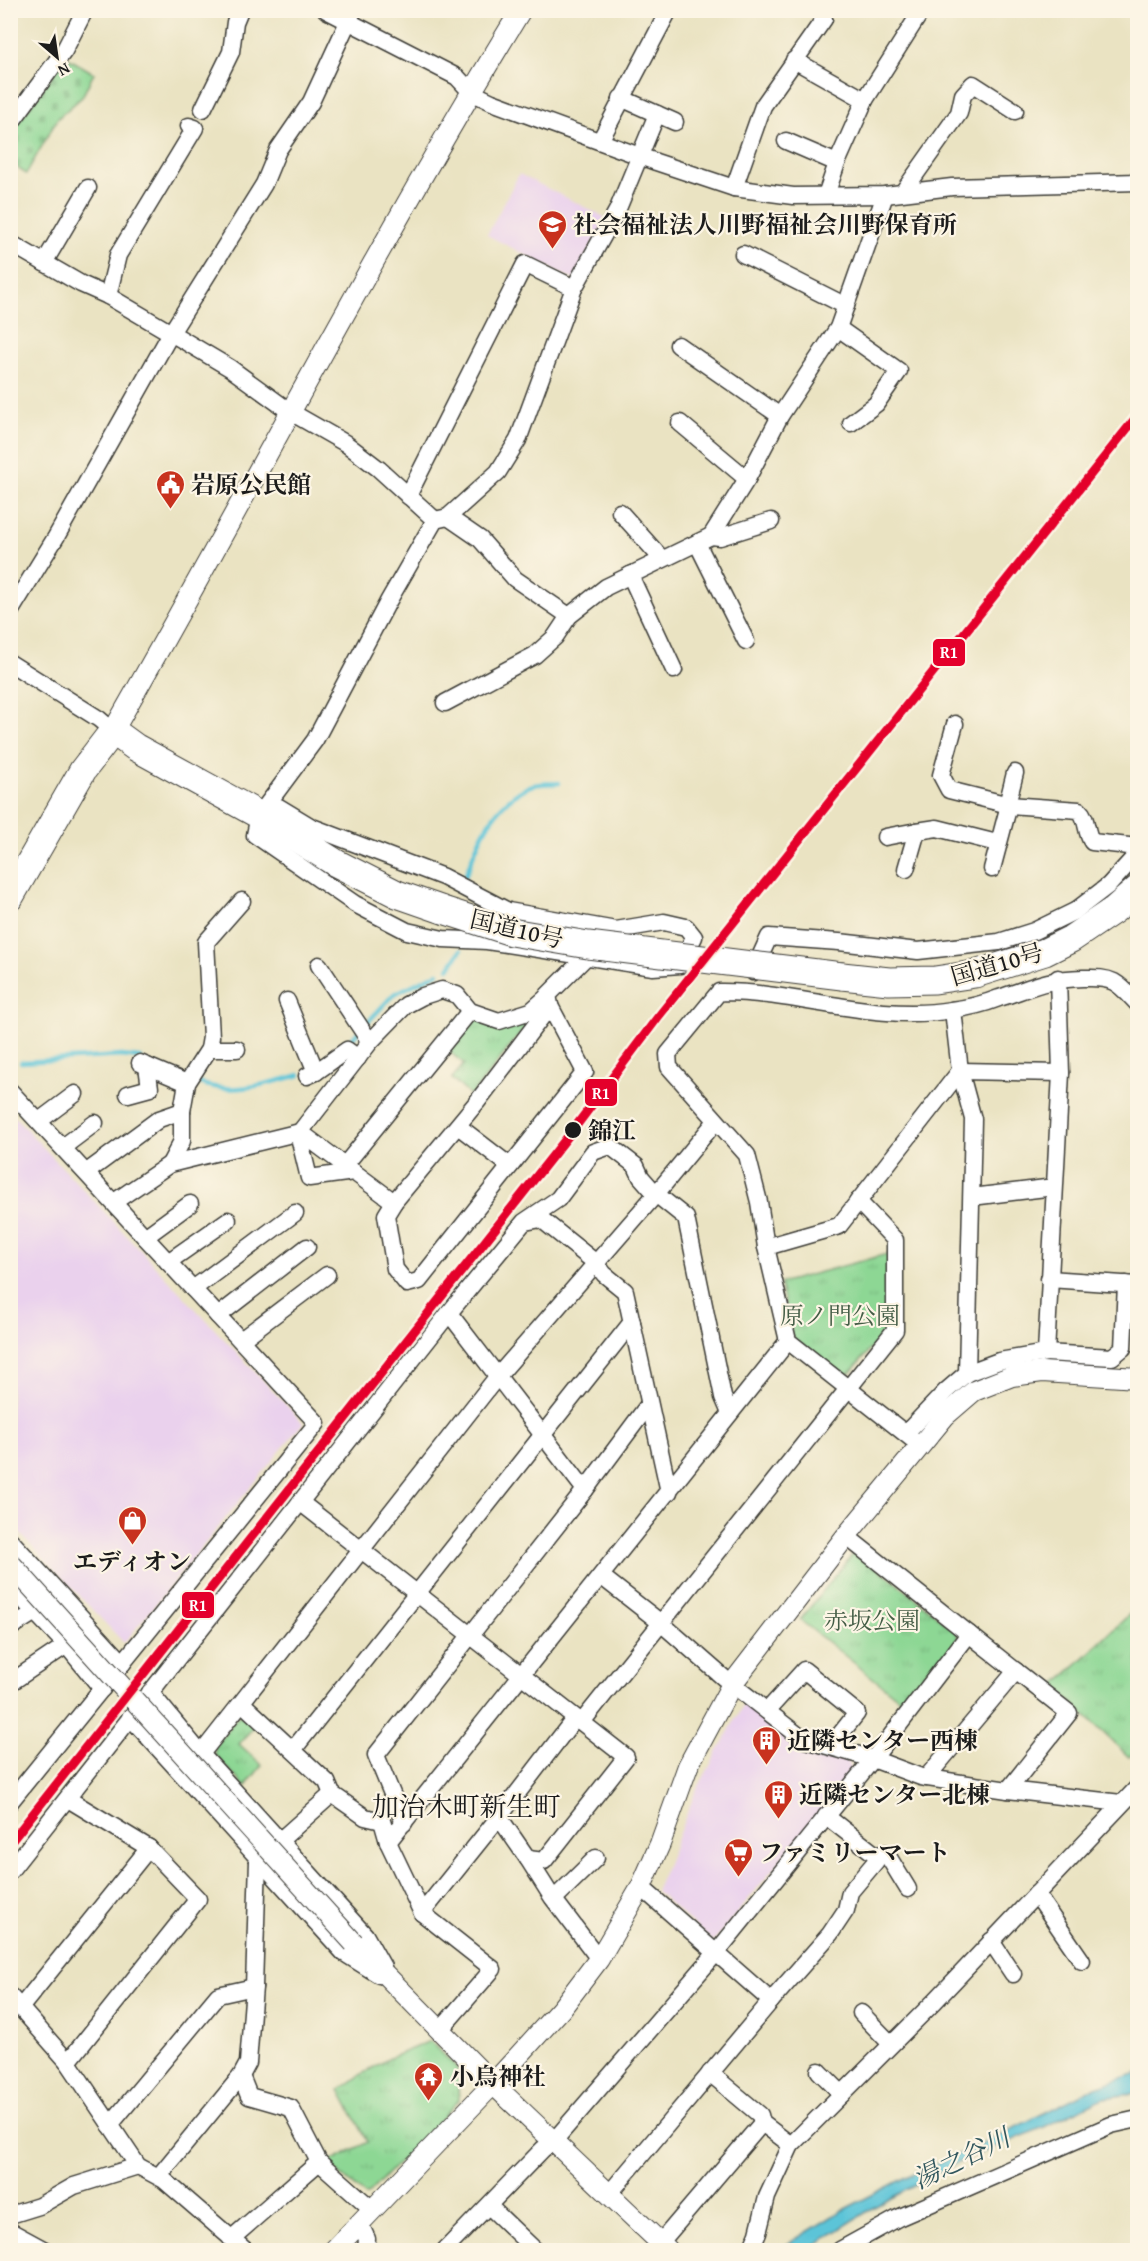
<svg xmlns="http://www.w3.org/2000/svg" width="1148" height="2261" viewBox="0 0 1148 2261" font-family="'Gentium Book Plus','Noto Serif JP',serif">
<defs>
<pattern id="cemetery-stones" width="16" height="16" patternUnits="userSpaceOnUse" patternTransform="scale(1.5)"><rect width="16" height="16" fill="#8dd794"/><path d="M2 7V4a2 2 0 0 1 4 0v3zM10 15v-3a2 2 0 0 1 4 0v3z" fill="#79b87f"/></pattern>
<pattern id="park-tufts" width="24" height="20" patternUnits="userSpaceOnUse" patternTransform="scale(1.5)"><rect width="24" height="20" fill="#8dd794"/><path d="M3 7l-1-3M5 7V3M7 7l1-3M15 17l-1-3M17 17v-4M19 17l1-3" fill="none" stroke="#79b87f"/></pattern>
</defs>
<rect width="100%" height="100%" fill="#fcf5e5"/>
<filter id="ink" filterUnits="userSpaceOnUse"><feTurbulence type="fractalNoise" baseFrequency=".0167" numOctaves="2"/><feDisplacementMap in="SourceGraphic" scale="12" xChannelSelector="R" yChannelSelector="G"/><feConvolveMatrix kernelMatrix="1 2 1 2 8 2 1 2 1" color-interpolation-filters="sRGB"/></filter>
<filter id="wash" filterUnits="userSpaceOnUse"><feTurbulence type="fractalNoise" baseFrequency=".008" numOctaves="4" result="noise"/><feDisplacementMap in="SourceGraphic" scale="24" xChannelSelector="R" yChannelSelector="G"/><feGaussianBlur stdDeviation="1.35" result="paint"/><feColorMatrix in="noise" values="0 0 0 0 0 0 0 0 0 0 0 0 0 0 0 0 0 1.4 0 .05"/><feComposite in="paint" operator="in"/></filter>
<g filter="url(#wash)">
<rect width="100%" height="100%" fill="#eae3c2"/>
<g fill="#ead1ed">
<path d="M519,174L606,218L574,280L487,235Z"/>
<path d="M11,1113L303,1423L124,1643L11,1524Z"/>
<path d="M745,1702L802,1748L848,1761L853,1772L713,1942L656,1891L695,1793Z"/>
</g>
<path fill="url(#cemetery-stones)" stroke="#547a58" stroke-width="1.5" d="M66,57L94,73L82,97L58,118L26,174L11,163V132Z"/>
<g fill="url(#park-tufts)" stroke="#547a58" stroke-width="1.5">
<path d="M469,1019L525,1020L527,1025L471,1096L452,1079L464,1064L445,1048Z"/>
<path d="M891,1253L890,1327L850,1373L842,1376L793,1338L780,1283Z"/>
<path d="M856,1550L957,1632L958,1640L907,1705L800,1620Z"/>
<path d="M1132,1612L1138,1637V1750L1129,1757L1054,1686Z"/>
<path d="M248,1715L257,1723L239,1744L262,1765L245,1787L215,1755V1746L238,1716Z"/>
<path d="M430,2041L457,2068L459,2100L366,2196L327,2163L368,2142L340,2090L362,2074L390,2058Z"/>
</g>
<path fill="#5cc4d8" stroke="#3c707a" stroke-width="1.5" d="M1137,2073V2093L1103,2098L1044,2127L955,2164L876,2206L807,2250H778L841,2211L920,2170L976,2147L1096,2087Z"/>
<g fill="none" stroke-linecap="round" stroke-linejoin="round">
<g stroke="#5cc4d8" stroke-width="4.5">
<path d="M465,877C478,840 493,803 530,786C538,783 550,784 559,783"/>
<path d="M449,968L461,950"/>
<path d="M364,1026L394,994L438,973"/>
<path d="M349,1043L358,1032"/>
<path d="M21,1062L121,1056L140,1058"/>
<path d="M197,1082C231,1096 266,1084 300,1075"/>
</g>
</g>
</g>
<g filter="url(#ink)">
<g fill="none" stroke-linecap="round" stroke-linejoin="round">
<defs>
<g id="minor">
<path d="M326,10L457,77L471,92L492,102L656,162L734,188L793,196L885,195L952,187L1138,182"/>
<path d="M794,60L865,100"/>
<path d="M621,98L675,122"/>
<path d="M203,109L231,52L235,22L240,10"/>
<path d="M10,124L64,51L85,10"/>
<path d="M600,141L669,10"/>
<path d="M786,141L837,163"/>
<path d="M734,188L763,106L824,19"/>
<path d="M903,192L959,113L963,95L973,84L1015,111"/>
<path d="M826,195L837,163L865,100L922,10"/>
<path d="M10,243L81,284L108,296L171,333L230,368L289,411L345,443L379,469L435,520"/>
<path d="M743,254L846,306"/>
<path d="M44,263L88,188"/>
<path d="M108,296L118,255L195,128L189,126"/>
<path d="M838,328L899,371L876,404L851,423"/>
<path d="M678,345L780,416"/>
<path d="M680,423L747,479"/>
<path d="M408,496L525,264L574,288L617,211L657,114"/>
<path d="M620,512L662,559"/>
<path d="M448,517L480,539L515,579L569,616"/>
<path d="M711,536L720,537L771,521"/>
<path d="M697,543L746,641"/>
<path d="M630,575L674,670"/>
<path d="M10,612L56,537L171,333L264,184L278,150L311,102L353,11"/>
<path d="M10,663L99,719L113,731"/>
<path d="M445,703L535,655L555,637L569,616L606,587L711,536L747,479L780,416L838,328L885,195"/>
<path d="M955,724L941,775L949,790L1009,805L1079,810C1088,818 1085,832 1092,842L1138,847"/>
<path d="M1007,805L1015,773"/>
<path d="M279,807L312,827L443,877L508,911L616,930L664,922L686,927L694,937L680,965L653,967L487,941L443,939L407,931L355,904L255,835L259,815Z"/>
<path d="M260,814L315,740L389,600L435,520L448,517L498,472L518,440L574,288"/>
<path d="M885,837L917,831"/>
<path d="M906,869L917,831L937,828L997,843"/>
<path d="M992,869L1009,805"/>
<path d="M319,965L370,1042"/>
<path d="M753,972L769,937L839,942L918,951L999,942L1034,931L1075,911L1109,885L1138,853"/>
<path d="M287,1001L316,1072"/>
<path d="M550,1005L548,995L587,956"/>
<path d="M550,1006L585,1072L419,1281L407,1284L395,1269L386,1215L394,1202L477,1102Z"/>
<path d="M209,1049H237"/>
<path d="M140,1063L187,1083"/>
<path d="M960,1071L1061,1073"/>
<path d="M307,1076L316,1072L347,1050L358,1058"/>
<path d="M10,1091L317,1423L10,1802"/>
<path d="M128,1094L150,1088L147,1066"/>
<path d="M39,1121L75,1094"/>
<path d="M458,1126L510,1166"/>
<path d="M63,1147L95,1123"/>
<path d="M170,1164L182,1141V1111L187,1083L209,1049L211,1037L206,942L242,901"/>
<path d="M345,1165L470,1011"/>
<path d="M87,1172L159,1119L182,1111"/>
<path d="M972,1197L1054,1187"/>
<path d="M114,1202L170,1164L300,1132V1141L309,1178L354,1172"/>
<path d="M394,1202L300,1132L370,1042L406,1005L423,996L442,990L457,995L470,1011L499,1021L531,1011L548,996"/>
<path d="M525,1222L541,1219L596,1263L604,1274L625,1291L669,1492"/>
<path d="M145,1237L190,1204"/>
<path d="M766,1247L839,1226L960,1071"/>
<path d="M168,1262L228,1220"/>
<path d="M1049,1279L1137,1285"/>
<path d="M193,1289L295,1213"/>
<path d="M449,1313L585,1490"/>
<path d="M218,1316L307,1247"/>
<path d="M241,1340L327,1275"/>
<path d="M1046,1353L1112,1357L1123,1348L1126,1284"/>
<path d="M967,1373L999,1361L1046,1353L1061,1073L1058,978"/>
<path d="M906,1433L946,1391L967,1373L973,1119L960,1071L953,1010"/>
<path d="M921,1446L788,1341L766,1247L759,1202L747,1155L669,1067L668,1054L719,992C797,991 873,1023 951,1010C967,1008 984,1004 999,998C1033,987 1046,979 1083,978C1093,978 1104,977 1114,982C1123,987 1131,997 1138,1004"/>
<path d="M300,1502L626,1757L544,1861L528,1859L552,1897L599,1959"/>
<path d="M10,1540L123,1663"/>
<path d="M601,1576L661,1623L724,1678L803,1739L873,1759L921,1777L1008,1790L1121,1803"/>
<path d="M10,1586L67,1646L102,1689"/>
<path d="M10,1628L35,1612"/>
<path d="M969,1634L1069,1713L1008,1790"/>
<path d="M10,1683L74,1640"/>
<path d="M150,1692L201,1754L365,1935L383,1967"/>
<path d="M242,1703L327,1782L332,1794L365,1817L382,1821L388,1842L422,1913L493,1969L439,2031"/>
<path d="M767,1711L804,1670L857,1713L831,1746"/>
<path d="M130,1717L344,1953L379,1975"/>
<path d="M582,1722L895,1330V1240L858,1201"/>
<path d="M293,1750L632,1322"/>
<path d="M182,1774L201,1754L497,1377L656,1194L716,1121"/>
<path d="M926,1778L1016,1671"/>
<path d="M499,1817L528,1859"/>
<path d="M404,1823L376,1755L585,1490L649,1404"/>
<path d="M388,1842L788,1341"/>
<path d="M876,1855L886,1853L908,1889"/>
<path d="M10,1871L449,1313L524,1222L558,1199L593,1152L610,1146L636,1166L641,1177L656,1194L686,1218L723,1397L730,1413"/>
<path d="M641,1887L771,2001"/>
<path d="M1036,1894L1082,1961"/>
<path d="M554,1899L596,1858"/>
<path d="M422,1913L499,1817L575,1718"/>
<path d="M991,1941L1013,1974"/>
<path d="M10,1996L68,2062L138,2166L164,2180L245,2250"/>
<path d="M21,2007L149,1848"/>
<path d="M861,2013L891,2044"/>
<path d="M68,2062L198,1899L149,1848L68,1799"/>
<path d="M819,2071L842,2094"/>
<path d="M710,2073L760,2115L762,2123L791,2145"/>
<path d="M241,2076L249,2096L291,2108L319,2162L373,2210"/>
<path d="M110,2125L218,1995L254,1987"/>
<path d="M159,2176L241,2076L248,2063L254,1987L258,1860L332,1794"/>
<path d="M609,2194L771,2001L830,1934L846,1910L850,1892L876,1861V1855L826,1816"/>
<path d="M489,2206L535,2250"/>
<path d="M10,2215L39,2206L74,2186L138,2166"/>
<path d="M360,2224L367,2239L366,2250"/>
<path d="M10,2231L45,2250"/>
<path d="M231,2239L319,2162"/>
<path d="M660,2243L762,2123"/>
<path d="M445,2250L543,2149L553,2142L716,1953L873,1759L969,1634L846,1536"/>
<path d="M751,2250L758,2233L767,2197L791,2145L935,2001L1138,1787"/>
<path d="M840,2250L898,2218L1111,2125L1138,2119"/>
</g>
<g id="tertiary">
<path d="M113,731C250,492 376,246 521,10"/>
<path d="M354,1943L493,2084L668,2250"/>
<path d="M334,2250L493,2084L561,2009L599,1959L641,1887L660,1844L688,1766L732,1684L846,1536L945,1416L974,1391L1012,1376L1042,1372L1138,1378"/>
</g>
<g id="trunk">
<path d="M10,897L83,770L113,731L135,747L259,815L336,863L397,894L443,910"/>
<path d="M842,976L889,981L935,980L975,974L1045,952L1071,939L1114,910L1138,889"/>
</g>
</defs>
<use href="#minor" stroke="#3b3a35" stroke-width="19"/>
<use href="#tertiary" stroke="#3b3a35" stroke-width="22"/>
<use href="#trunk" stroke="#3b3a35" stroke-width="29"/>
<use href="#minor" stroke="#fff" stroke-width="16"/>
<use href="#tertiary" stroke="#fff" stroke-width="20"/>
<use href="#trunk" stroke="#fff" stroke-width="27"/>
<defs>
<path id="tertiary-bridge" d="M10,1563L354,1943"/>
<path id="trunk-bridge" d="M443,910L511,932L588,945L842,976"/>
</defs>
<use href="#tertiary-bridge" stroke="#3b3a35" stroke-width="22" stroke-linecap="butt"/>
<use href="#trunk-bridge" stroke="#3b3a35" stroke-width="29" stroke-linecap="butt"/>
<use href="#tertiary-bridge" stroke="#fff" stroke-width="20"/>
<use href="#trunk-bridge" stroke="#fff" stroke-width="27"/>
<defs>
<path id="rail-1" d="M10,1843L573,1130L658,1017L1138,415"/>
</defs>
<use href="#rail-1" stroke="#fcf5e5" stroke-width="14"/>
<use href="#rail-1" stroke="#e4002b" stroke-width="9"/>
</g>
</g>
<defs>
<symbol id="school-pin" viewBox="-11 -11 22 30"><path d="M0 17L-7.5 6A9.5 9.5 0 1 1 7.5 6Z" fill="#c8321e" stroke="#fcf5e5"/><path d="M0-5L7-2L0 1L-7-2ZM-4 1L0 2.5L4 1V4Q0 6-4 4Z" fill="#fff"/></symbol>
<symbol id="civic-pin" viewBox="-11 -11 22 30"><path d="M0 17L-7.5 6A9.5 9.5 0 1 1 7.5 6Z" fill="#c8321e" stroke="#fcf5e5"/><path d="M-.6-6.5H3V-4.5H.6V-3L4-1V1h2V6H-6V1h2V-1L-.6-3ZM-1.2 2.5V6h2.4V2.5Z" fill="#fff"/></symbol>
<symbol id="shop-pin" viewBox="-11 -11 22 30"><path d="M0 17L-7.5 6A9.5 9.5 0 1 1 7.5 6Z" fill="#c8321e" stroke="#fcf5e5"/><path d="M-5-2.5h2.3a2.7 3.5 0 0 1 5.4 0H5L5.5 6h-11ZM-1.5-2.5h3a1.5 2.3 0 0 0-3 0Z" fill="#fff"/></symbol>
<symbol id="building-pin" viewBox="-11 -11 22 30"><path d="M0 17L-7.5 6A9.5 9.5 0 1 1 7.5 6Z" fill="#c8321e" stroke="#fcf5e5"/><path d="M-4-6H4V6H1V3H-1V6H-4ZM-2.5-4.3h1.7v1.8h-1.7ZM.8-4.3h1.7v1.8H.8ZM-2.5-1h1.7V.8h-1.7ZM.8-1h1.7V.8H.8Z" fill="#fff"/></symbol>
<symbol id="supermarket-pin" viewBox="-11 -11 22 30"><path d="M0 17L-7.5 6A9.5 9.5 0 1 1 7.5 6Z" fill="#c8321e" stroke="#fcf5e5"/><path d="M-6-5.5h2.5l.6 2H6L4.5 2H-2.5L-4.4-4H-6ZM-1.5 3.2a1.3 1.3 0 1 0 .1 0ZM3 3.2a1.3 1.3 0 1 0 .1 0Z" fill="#fff"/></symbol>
<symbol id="temple-pin" viewBox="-11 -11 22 30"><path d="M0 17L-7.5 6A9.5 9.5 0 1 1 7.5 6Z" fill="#c8321e" stroke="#fcf5e5"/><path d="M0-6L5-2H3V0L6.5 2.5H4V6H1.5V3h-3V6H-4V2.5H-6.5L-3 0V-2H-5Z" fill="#fff"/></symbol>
</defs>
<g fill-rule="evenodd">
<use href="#school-pin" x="536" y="208" width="33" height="45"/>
<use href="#civic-pin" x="154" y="468" width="33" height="45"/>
<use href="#shop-pin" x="116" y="1504" width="33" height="45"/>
<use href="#building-pin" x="750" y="1724" width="33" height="45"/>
<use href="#building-pin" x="762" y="1778" width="33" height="45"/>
<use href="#supermarket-pin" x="722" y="1836" width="33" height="45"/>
<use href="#temple-pin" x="412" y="2060" width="33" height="45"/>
</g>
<circle fill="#1c1c1c" stroke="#fcf5e5" stroke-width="2" cx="573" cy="1130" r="9"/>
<g text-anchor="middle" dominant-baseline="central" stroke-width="4.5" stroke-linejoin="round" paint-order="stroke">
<g font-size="24" font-weight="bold" fill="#1c1c1c" stroke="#fcf5e5" text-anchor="start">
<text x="573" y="224">社会福祉法人川野福祉会川野保育所</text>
<text x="191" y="484">岩原公民館</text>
<text x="132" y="1561" text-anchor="middle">エディオン</text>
<text x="787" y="1740">近隣センター西棟</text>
<text x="799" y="1794">近隣センター北棟</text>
<text x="759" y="1852">ファミリーマート</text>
<text x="450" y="2076">小烏神社</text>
</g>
<g font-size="24" fill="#1c1c1c" stroke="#fcf5e5">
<text transform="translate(517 929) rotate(13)">国道10号</text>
<text transform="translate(997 964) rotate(-16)">国道10号</text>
</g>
<g font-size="24" font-weight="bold" fill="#1c1c1c" stroke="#fcf5e5" text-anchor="start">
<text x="588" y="1130">錦江</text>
</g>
<g font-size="24" fill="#445d46" stroke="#fcf5e5">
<text x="840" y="1315">原ノ門公園</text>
<text x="872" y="1620">赤坂公園</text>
</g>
<g font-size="26" font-style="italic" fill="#32575e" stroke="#fcf5e5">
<text transform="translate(961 2158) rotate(-26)">湯之谷川</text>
</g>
<g font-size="27" fill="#1c1c1c" stroke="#fcf5e5">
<text x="466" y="1806">加治木町新生町</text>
</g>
</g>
<g stroke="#fcf5e5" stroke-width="2">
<rect x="932" y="638" width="34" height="29" rx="6" fill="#e4002b"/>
<rect x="584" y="1078" width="34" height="29" rx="6" fill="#e4002b"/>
<rect x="181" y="1591" width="34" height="28" rx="6" fill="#e4002b"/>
</g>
<g font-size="16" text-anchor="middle" font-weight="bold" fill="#fff">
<text x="949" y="658">R1</text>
<text x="601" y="1099">R1</text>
<text x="198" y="1611">R1</text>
</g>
<rect width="1148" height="2261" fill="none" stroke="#fcf5e5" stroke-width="36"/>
<g transform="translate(57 57) rotate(151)" stroke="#fcf5e5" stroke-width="4.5" paint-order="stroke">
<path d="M0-4.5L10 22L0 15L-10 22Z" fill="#1c1c1c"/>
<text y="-9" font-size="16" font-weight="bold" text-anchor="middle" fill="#1c1c1c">N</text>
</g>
</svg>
